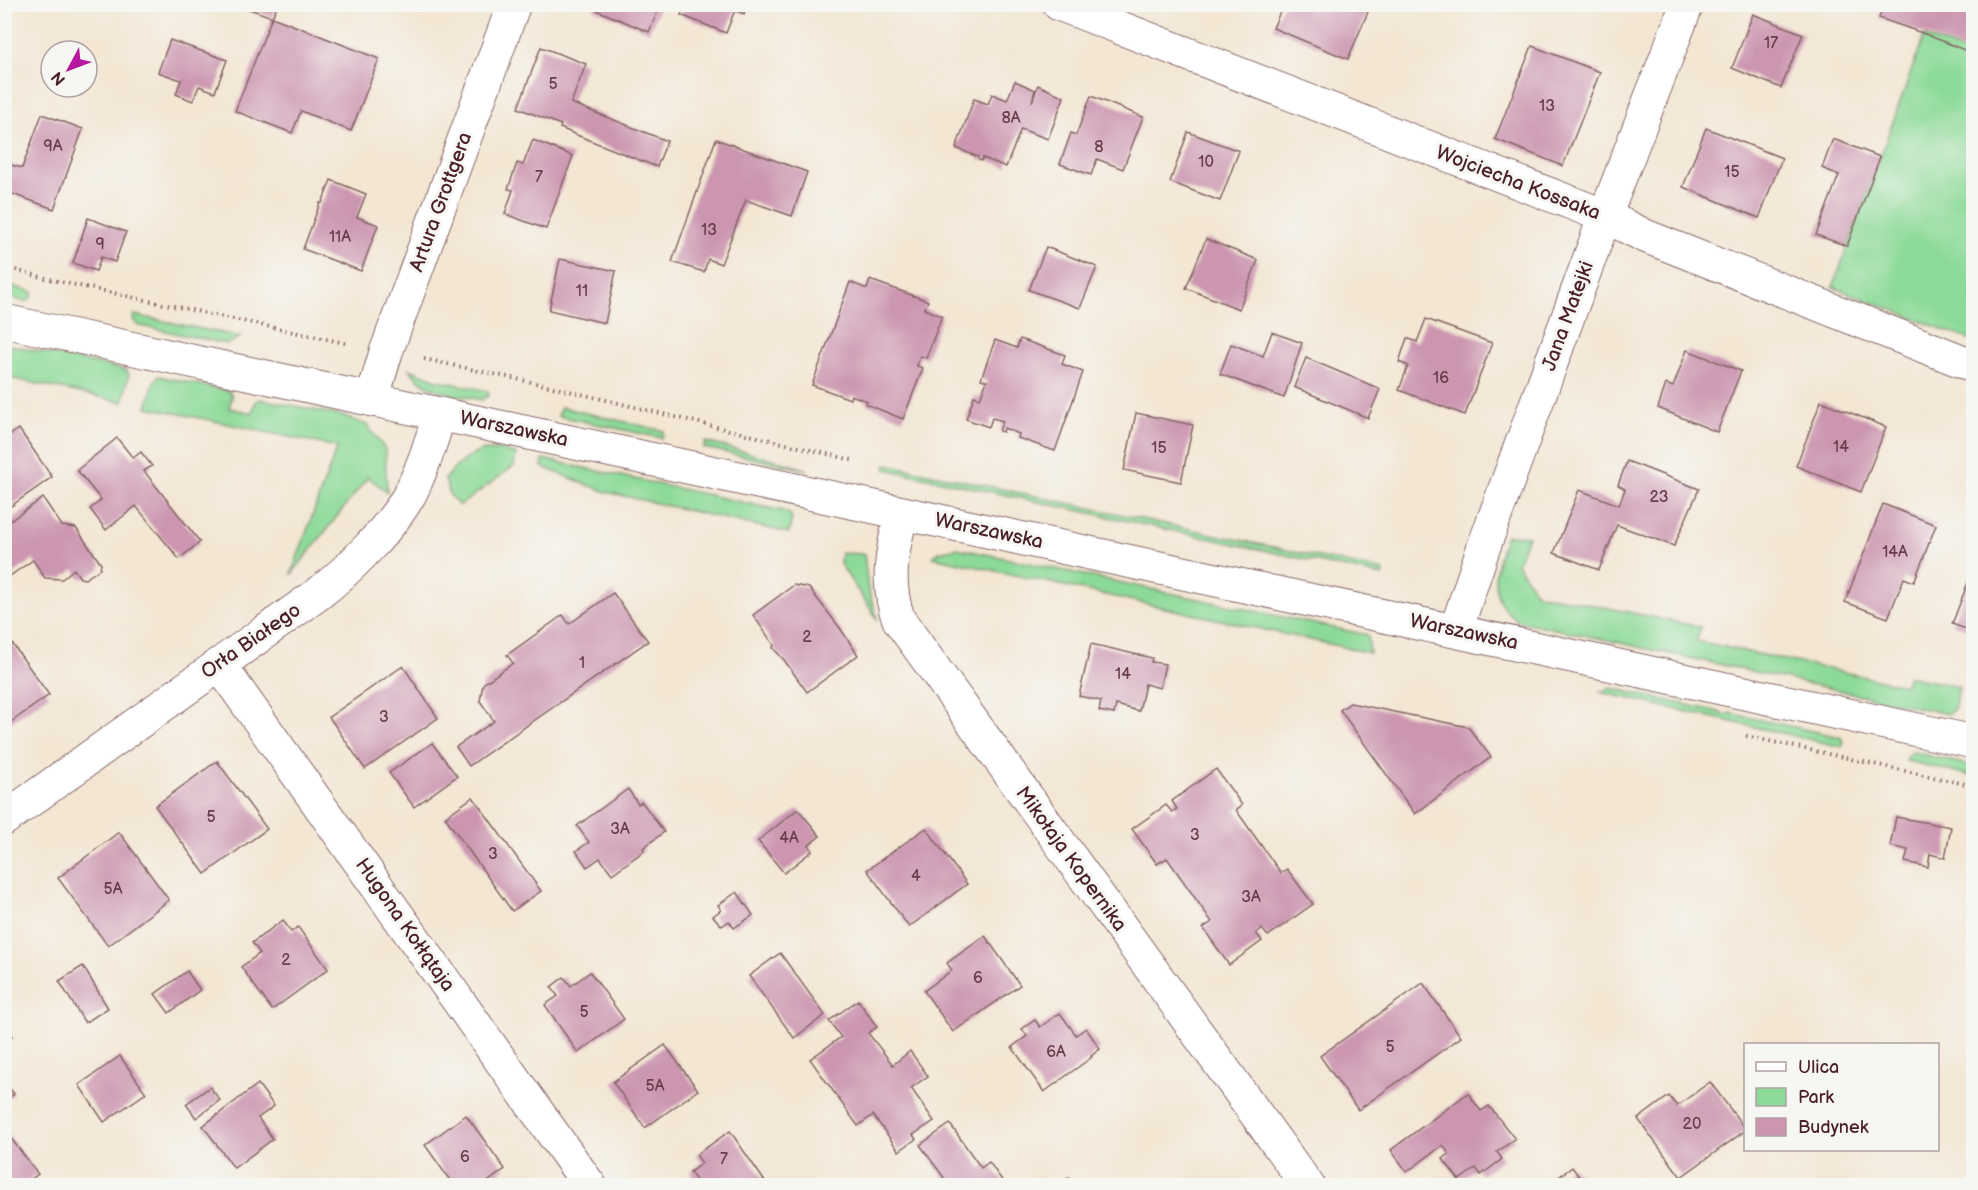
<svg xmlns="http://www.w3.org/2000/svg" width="1978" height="1190" viewBox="0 0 1978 1190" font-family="'Balsamiq Sans',sans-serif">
<rect width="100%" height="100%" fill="#f6f6f2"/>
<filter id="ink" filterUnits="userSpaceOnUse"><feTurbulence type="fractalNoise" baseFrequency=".0167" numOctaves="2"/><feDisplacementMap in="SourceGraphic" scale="12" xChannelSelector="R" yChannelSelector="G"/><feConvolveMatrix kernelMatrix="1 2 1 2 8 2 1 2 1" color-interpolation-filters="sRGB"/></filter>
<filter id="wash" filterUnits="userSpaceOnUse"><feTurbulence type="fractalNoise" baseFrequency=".008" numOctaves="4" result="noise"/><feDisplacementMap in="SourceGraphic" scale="24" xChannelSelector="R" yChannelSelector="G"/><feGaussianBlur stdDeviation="1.35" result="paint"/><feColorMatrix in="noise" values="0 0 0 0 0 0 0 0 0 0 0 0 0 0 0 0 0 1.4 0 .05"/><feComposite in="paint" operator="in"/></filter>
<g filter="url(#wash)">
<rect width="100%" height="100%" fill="#f3e6d3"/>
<g fill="#8cda98" stroke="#6b7c62" stroke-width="1.5">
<path d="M1924,36L1973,55V341L1833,287Z"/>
<path d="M5,284L33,292L31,298L26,302L5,297Z"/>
<path d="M134,315L241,337L227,344L137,325L133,319Z"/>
<path d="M5,344L126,370L129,375L123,402L5,377Z"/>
<path d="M409,369L437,380L488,391V396L481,400C454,394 427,394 409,369Z"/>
<path d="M158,376L229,391L232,396L229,408L252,413L256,401L260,399L344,416L367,425L385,449L387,492L368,477L291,575L337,447L147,407L154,382Z"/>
<path d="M561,407L664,431L662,438L558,416Z"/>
<path d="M705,442L773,459L808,470L704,448Z"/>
<path d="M484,450H499L516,454L514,466L459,506L449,494L445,479C456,466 467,455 484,450Z"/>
<path d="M543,459L787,512L792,517L789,533L606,492L542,467Z"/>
<path d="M886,464L1384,571L1383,576L885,469Z"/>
<path d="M1506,535L1528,536L1517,564L1536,593L1701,627L1696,641L1904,685L1908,676L1959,687L1954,709L1948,714L1518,621C1485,598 1494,568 1506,535Z"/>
<path d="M957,548L1368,635L1370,653L933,557L939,552Z"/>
<path d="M841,553L864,554L868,589L878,620L840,564Z"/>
<path d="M1611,688L1719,712L1721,714L1727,715L1729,713L1840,737L1844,742L1842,747L1600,692Z"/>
<path d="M1913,752L1973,766V776L1906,761L1907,756Z"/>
</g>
<g id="blocks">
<g fill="#cc96b1">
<path d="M235,4H278L272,17Z"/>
<path d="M596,4H661L649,32L594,9Z"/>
<path d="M686,4H747L744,14L735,10L726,33L681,15Z"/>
<path d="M1884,4H1967L1974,7V54L1925,34L1879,18Z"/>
<path d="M1283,5H1363L1370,7L1348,59L1273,28Z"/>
<path d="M1753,14L1803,34L1781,88L1732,68Z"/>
<path d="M272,17L379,59L351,131L301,111L292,133L235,111Z"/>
<path d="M170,40L227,60L215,92L199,86L193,101L176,94L181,80L158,72Z"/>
<path d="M1532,46L1600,72L1563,166L1495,139Z"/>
<path d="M541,47L586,64L571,103L667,141L657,167L584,138L560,128L561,125L518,108Z"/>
<path d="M1015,81L1035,90L1032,102L1038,85L1064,97L1048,139L1021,129L1006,167L983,158L981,161L978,159V157L956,148L974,99L988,104L992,94L1007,100Z"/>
<path d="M1091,96L1143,117L1123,169L1097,159L1091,175L1060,164L1071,133L1076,135Z"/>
<path d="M42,114L83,129L54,209L4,191V173L8,164L22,168Z"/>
<path d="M1706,128L1782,158L1759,218L1683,187Z"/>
<path d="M1188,132L1239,151L1220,201L1170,182Z"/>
<path d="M716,139L807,172L792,216L746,200L721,264L708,259L704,272L672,262Z"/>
<path d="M1833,139L1880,157L1847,246L1816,235L1839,175L1822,168Z"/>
<path d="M533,140L573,156L546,229L505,214L513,190L508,189L517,163L523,165Z"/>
<path d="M331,180L366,194L357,217L378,225L361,271L303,249L320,203H322Z"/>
<path d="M88,218L126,232L115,262L101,257L96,271L73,263Z"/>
<path d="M1206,239L1258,260L1239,309L1186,288Z"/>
<path d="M1046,247L1097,267L1080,308L1029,290Z"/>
<path d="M560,259L616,271L605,323L549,310Z"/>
<path d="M870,280L928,301L924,309L942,316L926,358L920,356L917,366L923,368L903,419L866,404L867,401L851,395L850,399L812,385L850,282L867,289Z"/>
<path d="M1426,319L1492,343L1465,415L1399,390L1408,366L1399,362L1407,338L1417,342Z"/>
<path d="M1272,332L1302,343L1284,398L1220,374L1231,344L1263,356Z"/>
<path d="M1020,339L1065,355L1062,364L1083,372L1055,451L1018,438L1019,434L1004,428L1003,432L999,431L1003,421L992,418L989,427L966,419L974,396L980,398L987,381L981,379L995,340L1017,348Z"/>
<path d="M1687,350L1741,371L1717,432L1658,408L1666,384L1673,387Z"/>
<path d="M1306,358L1380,389L1368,418L1294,387Z"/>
<path d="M1821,401L1886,427L1861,492L1796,466Z"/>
<path d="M1136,413L1193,425L1181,482L1124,470Z"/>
<path d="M19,429L52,477L4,511V439Z"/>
<path d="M117,438L133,458L141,452L152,466L144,471L200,542L179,559L136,506L106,530L90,509L101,500L77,470Z"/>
<path d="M1627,461L1699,489L1674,546L1617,525L1599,570L1554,553L1579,490L1619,505L1625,489L1618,485Z"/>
<path d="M43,498L62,526L76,528L101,564L100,569L85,579L80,578L74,569L62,579L45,578L33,560L4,580V525Z"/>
<path d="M1883,504L1936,525L1914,582L1904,578L1888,618L1845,602Z"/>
<path d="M1972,572H1974V632L1952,624Z"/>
<path d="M794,585L809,588L840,628L858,655L807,692L784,660L773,648L774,645L753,615Z"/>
<path d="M613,593L648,641L469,766L456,747L494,721L480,701L483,684L513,663L507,655L563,615L569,624Z"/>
<path d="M6,635L49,695L4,727V637Z"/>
<path d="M1091,644L1152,658L1151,662L1165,664L1160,688L1145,684L1139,711L1116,705L1114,714L1099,711L1101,701L1079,696Z"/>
<path d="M403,666L438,718L365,769L329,717Z"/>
<path d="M1350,703L1468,727L1491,757L1415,814L1340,710Z"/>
<path d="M432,743L457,776L414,807L389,773Z"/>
<path d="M217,761L267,829L205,874L155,806Z"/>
<path d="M1216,769L1242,805L1236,810L1258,841L1281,873L1287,869L1313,904L1268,936L1262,929L1256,933L1262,941L1229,965L1203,928L1212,922L1167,858L1157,864L1132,829L1166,805L1172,812L1177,809L1172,801Z"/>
<path d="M628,789L638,804L642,802L664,832L643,848L644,851L612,874L600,858L587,867L576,851L589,842L577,826Z"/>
<path d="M473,797L541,891L512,911L445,817Z"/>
<path d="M798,809L820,836L809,845L812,851L784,873L758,841Z"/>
<path d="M1896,817L1951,827L1945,858L1930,854L1928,867L1905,862L1908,850L1890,846Z"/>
<path d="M926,828L967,884L909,927L867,870Z"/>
<path d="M119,832L169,900L108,946L58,878Z"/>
<path d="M737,892L753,915L734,928L729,921L722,926L713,916L721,910L718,905Z"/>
<path d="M283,920L291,932L298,927L328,969L272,1010L241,967L260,953L252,943Z"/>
<path d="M985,936L1020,985L953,1032L924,991L952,970L947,963Z"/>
<path d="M780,953L825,1015L794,1038L749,976Z"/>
<path d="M83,966L108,1008L85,1023L59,981Z"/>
<path d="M187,971L200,990L169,1013L155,994Z"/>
<path d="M590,972L624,1019L578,1053L545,1005L558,996L551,987L564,977L571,986Z"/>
<path d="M1423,983L1461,1037L1358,1110L1320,1056Z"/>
<path d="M858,1000L877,1027L868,1033L893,1065L910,1051L928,1076L911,1088L934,1121L913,1135L916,1139L899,1151L873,1115L858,1126L810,1059L841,1037L829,1021Z"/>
<path d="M1060,1013L1076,1035L1086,1028L1100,1049L1091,1056L1092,1057L1044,1092L1012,1047L1027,1036L1022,1029L1035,1020L1040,1027Z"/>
<path d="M4,1025L12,1036L4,1041Z"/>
<path d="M665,1045L698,1090L645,1128L613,1082Z"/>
<path d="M120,1056L146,1093L104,1122L79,1085Z"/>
<path d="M4,1081L14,1094L4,1101Z"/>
<path d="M1710,1082L1746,1130L1681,1177L1638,1119L1669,1096L1677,1106Z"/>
<path d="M258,1084L274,1106L258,1118L273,1139L234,1168L203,1126Z"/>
<path d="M210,1087L220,1100L196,1118L186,1104Z"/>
<path d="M1468,1093L1481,1111L1489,1106L1515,1139L1497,1152L1502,1159L1481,1175L1476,1168L1459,1180L1443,1159L1449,1154L1443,1145L1407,1172L1391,1150Z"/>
<path d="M466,1115L505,1169L482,1186H454L425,1145Z"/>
<path d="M950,1124L981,1168L989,1162L1006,1186H950L920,1145Z"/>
<path d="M4,1129L38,1174L22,1186H4Z"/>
<path d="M730,1131L768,1186H700L690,1172L702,1163L696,1155Z"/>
<path d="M1572,1167L1586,1186H1547Z"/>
<path d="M1069,1177L1075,1186H1058Z"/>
</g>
</g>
</g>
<g filter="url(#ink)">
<use href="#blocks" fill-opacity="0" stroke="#856566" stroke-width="1.5"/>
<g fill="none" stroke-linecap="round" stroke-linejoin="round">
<defs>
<g id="minor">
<path d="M1059,4L1605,216L1645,236L1974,366"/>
<path d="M4,321L1974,742"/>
<path d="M372,400L386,352L514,4"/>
<path d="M902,513C892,549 885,584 899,620L1308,1186"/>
<path d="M1456,630L1483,549L1605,216L1687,4"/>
<path d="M219,664L590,1186"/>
<path d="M4,819L318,594C348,571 393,526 411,492C423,467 432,441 439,414"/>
</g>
</defs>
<use href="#minor" stroke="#856566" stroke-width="35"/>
<g stroke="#856566" stroke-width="4" stroke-dasharray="1.5 4.5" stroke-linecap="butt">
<path d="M4,267L57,281L349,344"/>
<path d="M424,359L540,384L852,460"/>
<path d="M1746,736L1974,786"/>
</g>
<use href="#minor" stroke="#fff" stroke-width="33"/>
</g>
</g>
<g text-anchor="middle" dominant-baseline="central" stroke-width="6" stroke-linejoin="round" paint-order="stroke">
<g font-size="16" fill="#6a3d4c">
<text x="1771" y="43">17</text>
<text x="553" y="84">5</text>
<text x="1547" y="106">13</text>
<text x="1011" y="118">8A</text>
<text x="53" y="146">9A</text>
<text x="1099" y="147">8</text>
<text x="1206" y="162">10</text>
<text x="1732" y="172">15</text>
<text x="539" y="177">7</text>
<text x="709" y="230">13</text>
<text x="340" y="237">11A</text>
<text x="100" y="244">9</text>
<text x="582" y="291">11</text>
<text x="1441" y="378">16</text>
<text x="1841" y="447">14</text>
<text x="1159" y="448">15</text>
<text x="1659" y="497">23</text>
<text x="1895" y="552">14A</text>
<text x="807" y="637">2</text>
<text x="582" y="663">1</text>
<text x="1123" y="674">14</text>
<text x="384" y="717">3</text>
<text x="211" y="817">5</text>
<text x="620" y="829">3A</text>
<text x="1195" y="835">3</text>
<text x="789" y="838">4A</text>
<text x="493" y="854">3</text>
<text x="916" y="876">4</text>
<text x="113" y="889">5A</text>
<text x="1251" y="897">3A</text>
<text x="286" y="960">2</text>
<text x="978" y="978">6</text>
<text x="584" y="1012">5</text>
<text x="1390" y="1047">5</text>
<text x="1056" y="1052">6A</text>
<text x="655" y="1086">5A</text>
<text x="1692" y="1124">20</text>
<text x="465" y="1157">6</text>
<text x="724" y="1159">7</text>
</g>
<g font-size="20" fill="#4a1f2b" stroke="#f6f6f2">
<text transform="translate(1518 183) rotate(21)">Wojciecha Kossaka</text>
<text transform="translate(441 202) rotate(-70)">Artura Grottgera</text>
<text transform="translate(1568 316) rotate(-70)">Jana Matejki</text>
<text transform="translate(514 429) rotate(12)">Warszawska</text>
<text transform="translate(989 531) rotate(12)">Warszawska</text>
<text transform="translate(1464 632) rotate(12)">Warszawska</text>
<text transform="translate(251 641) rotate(-35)">Orła Białego</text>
<text transform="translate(1071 859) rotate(54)">Mikołaja Kopernika</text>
<text transform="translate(405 925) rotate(55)">Hugona Kołłątaja</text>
</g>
</g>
<rect width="1978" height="1190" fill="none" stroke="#f6f6f2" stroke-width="24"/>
<rect x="1744" y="1043" width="195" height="108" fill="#f6f6f2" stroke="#b1a0a2" stroke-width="1.5"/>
<rect x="1756" y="1062" width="30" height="9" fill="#ffffff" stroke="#b1a0a2" stroke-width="1.5"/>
<text x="1798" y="1073" font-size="18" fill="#4a1f2b">Ulica</text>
<rect x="1756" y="1088" width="30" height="18" fill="#8cda98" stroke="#b1a0a2" stroke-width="1.5"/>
<text x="1798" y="1103" font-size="18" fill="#4a1f2b">Park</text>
<rect x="1756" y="1118" width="30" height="18" fill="#cc96b1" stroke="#b1a0a2" stroke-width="1.5"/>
<text x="1798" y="1133" font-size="18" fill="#4a1f2b">Budynek</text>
<g transform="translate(69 69) rotate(229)"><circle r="28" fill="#f6f6f2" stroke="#b1a0a2" stroke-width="1.5"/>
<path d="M0-4.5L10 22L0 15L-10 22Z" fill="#b5179e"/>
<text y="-9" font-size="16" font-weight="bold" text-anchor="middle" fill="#4a1f2b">N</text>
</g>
</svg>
